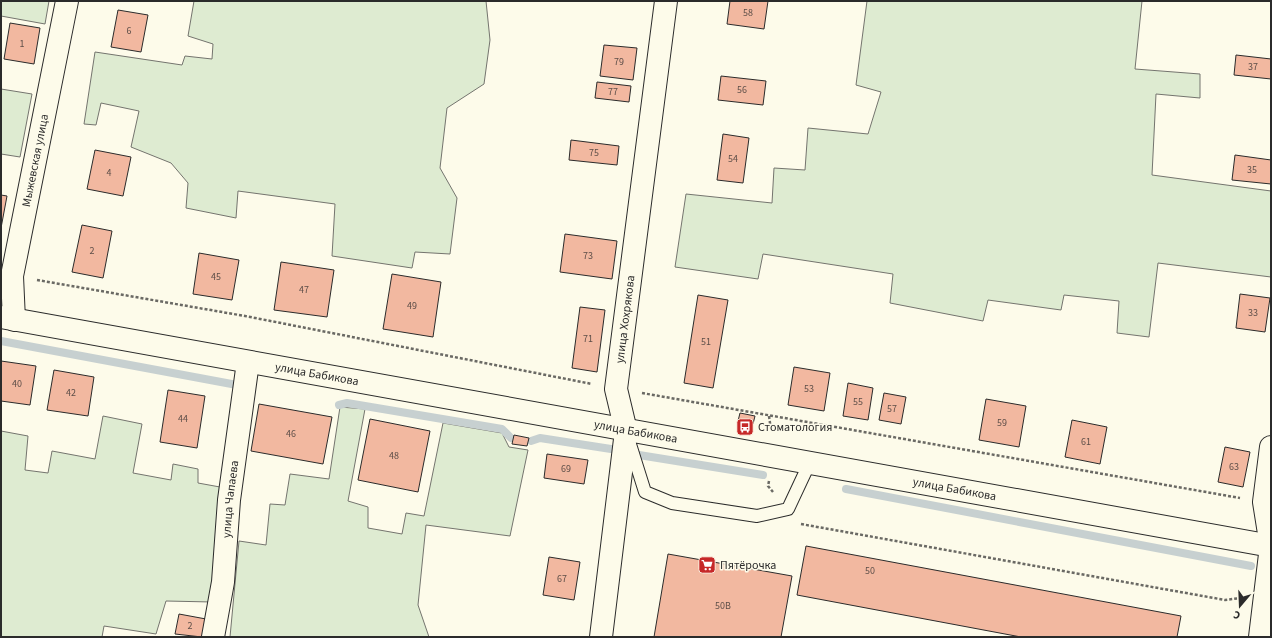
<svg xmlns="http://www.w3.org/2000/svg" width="1272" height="638" viewBox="0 0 1272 638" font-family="'Source Sans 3',sans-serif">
<rect width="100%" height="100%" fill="#fdfbea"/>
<g fill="#deebd1" stroke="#74746e">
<path d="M1,1H49L45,24L1,16Z"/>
<path d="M194,1H486L490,40L484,84L447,108L440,168L457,198L450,254L415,252L412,268L332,256L335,204L238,191L236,218L186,208L188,183L171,163L131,147L139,111L101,103L96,125L84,124L95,52L182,65L185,56L212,59L213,44L188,36Z"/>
<path d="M867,1H1142L1135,69L1200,74V98L1156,94L1152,175L1271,191V277L1158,263L1149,337L1117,333L1119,301L1064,295L1061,310L988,300L983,321L890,303L893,274L763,254L758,279L675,267L686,194L772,203L774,168L805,170L808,128L868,134L881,92L856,85Z"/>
<path d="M1,89L32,94L20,157L1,154Z"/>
<path d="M340,407L365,409L348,501L368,507V528L402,534L406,513L424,516L443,423L502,433L509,447L528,450L510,536L426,525L418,605L429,637H230L239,541L266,545L270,504L285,505L290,474L329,479Z"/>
<path d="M103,416L142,424L133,473L171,480L173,464L198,469V483L220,487L212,602L166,601L156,634L104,626L102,637H1V431L28,436L25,470L48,473L52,451L95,459Z"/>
</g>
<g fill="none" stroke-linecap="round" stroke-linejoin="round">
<g stroke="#c7d0d0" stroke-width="8">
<path d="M1,341L237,385"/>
<path d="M339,405L347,403L502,429L511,438"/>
<path d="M531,441L540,438L611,449"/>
<path d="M639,455L763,475"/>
<path d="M846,489L1251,566"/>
</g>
</g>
<g fill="#f2b8a0" stroke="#2b2b2b">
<path d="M730,1H768L764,29L727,24Z"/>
<path d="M118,10L148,15L141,52L111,47Z"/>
<path d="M10,23L40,28L34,64L4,59Z"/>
<path d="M604,45L637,48L633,80L600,76Z"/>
<path d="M1236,55L1271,59V79L1234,75Z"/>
<path d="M721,76L766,81L763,105L718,100Z"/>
<path d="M597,82L631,86L629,102L595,98Z"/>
<path d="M723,134L749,138L743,183L717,180Z"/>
<path d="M571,140L619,146L617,165L569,160Z"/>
<path d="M95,150L131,157L123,196L87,189Z"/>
<path d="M1235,155L1271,160V184L1232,180Z"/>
<path d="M1,195L7,196L1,228Z"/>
<path d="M82,225L112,231L103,278L72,272Z"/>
<path d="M565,234L617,241L612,279L560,272Z"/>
<path d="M199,253L239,260L232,300L193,294Z"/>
<path d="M281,262L334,270L327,317L274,310Z"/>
<path d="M392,274L441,282L433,337L383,329Z"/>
<path d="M1240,294L1270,298L1265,332L1236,328Z"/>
<path d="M698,295L728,300L713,388L684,383Z"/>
<path d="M580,307L605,310L597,372L572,368Z"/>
<path d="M1,361L36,366L30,405L1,401Z"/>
<path d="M794,367L830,373L824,411L788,405Z"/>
<path d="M54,370L94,377L88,416L47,410Z"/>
<path d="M848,383L873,388L868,420L843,416Z"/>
<path d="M168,390L205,396L197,448L160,442Z"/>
<path d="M884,393L906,397L901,424L879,420Z"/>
<path d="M986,399L1026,406L1019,447L979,440Z"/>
<path d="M259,404L332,417L323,464L251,451Z"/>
<path d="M740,413L755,416L753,424L738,421Z"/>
<path d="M370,419L430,431L418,492L358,480Z"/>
<path d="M1072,420L1107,427L1100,464L1065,457Z"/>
<path d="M514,435L529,438L527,446L512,444Z"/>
<path d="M1225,447L1250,452L1243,487L1218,482Z"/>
<path d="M547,454L588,460L584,484L544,478Z"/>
<path d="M806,546L1181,616L1177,637H1021L797,595Z"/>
<path d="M668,554L792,576L781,637H654Z"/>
<path d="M549,557L580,562L574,600L543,595Z"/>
<path d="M179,614L206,619L202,637L175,634Z"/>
</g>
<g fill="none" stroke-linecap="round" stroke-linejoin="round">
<defs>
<path id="service" d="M629,441L645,492L672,503L757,516L788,509L810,462"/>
<g id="minor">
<path id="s1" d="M14,320L12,276L67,1"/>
<path id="s2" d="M213,637L223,582L229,500L248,362"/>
<path id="s3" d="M601,637L626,431L616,389L666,1"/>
<path d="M1260,637L1271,546L1264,502L1271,447"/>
</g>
<g id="primary">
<path id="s4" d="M1,317L1271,546"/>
</g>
</defs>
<use href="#service" stroke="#2b2b2b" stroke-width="14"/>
<use href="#minor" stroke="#2b2b2b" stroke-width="24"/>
<use href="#primary" stroke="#2b2b2b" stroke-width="24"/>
<g stroke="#6a6964" stroke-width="2.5" stroke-dasharray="3 2" stroke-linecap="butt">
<path d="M37,280L245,316L592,384"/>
<path d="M642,393L1240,498"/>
<path d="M769,416L771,430"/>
<path d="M769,481L768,486L773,492"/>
<path d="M801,524L1225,600L1241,598"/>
</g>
<use href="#service" stroke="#fdfbea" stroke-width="12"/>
<use href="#minor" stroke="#fdfbea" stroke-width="22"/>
<use href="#primary" stroke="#fdfbea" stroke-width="22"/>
</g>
<defs>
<symbol id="bus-square" viewBox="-11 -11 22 22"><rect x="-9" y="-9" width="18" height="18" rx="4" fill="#c62828" stroke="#fdfbea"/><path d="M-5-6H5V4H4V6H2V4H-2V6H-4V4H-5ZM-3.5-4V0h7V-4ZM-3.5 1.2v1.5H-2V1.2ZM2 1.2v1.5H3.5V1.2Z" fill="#fff"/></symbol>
<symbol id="supermarket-square" viewBox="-11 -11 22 22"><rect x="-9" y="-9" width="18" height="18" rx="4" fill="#c62828" stroke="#fdfbea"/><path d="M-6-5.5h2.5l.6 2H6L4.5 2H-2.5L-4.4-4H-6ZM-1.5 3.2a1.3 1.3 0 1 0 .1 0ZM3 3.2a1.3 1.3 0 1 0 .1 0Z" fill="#fff"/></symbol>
</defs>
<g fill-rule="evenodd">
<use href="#bus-square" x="735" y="417" width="20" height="20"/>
<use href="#supermarket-square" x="697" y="555" width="20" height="20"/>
</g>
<g text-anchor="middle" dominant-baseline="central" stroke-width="3" stroke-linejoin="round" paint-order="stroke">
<g font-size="10" fill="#5d4e48">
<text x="748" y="13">58</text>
<text x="129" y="31">6</text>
<text x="22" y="44">1</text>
<text x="619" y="62">79</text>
<text x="1253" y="67">37</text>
<text x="742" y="90">56</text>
<text x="613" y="92">77</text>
<text x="594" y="153">75</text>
<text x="733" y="159">54</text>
<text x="1252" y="170">35</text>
<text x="109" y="173">4</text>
<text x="92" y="251">2</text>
<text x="588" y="256">73</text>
<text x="216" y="277">45</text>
<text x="304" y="290">47</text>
<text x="412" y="306">49</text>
<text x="1253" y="313">33</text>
<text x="588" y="339">71</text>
<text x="706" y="342">51</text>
<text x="17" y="384">40</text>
<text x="809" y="389">53</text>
<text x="71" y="393">42</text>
<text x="858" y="402">55</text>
<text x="892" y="409">57</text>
<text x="183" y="419">44</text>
<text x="1002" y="423">59</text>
<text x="291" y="434">46</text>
<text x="1086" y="442">61</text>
<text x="394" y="456">48</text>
<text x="1234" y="467">63</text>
<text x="566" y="469">69</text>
<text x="870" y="571">50</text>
<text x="562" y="579">67</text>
<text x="723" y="606">50В</text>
<text x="190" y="626">2</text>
</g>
<g font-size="12" fill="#2b2b2b" stroke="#fdfbea">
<text stroke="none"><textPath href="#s1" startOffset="162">Мыжевская улица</textPath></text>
<text stroke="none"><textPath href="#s3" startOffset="321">улица Хохрякова</textPath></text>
<text stroke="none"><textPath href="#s4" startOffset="321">улица Бабикова</textPath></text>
<text stroke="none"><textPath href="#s4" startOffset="645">улица Бабикова</textPath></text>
<text stroke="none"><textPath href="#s4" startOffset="969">улица Бабикова</textPath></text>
<text stroke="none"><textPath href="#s2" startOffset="139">улица Чапаева</textPath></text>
</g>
<g font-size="12" fill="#2b2b2b" stroke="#fdfbea" text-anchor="start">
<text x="758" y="427">Стоматология</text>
<text x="720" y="565">Пятёрочка</text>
</g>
</g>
<rect width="1272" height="638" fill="none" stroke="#2b2b2b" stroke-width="4"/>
<g transform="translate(1240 606) rotate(199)" stroke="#fdfbea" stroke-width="3" paint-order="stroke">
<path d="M0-3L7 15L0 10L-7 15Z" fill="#2b2b2b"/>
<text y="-6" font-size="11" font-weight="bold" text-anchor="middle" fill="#2b2b2b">С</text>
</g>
</svg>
